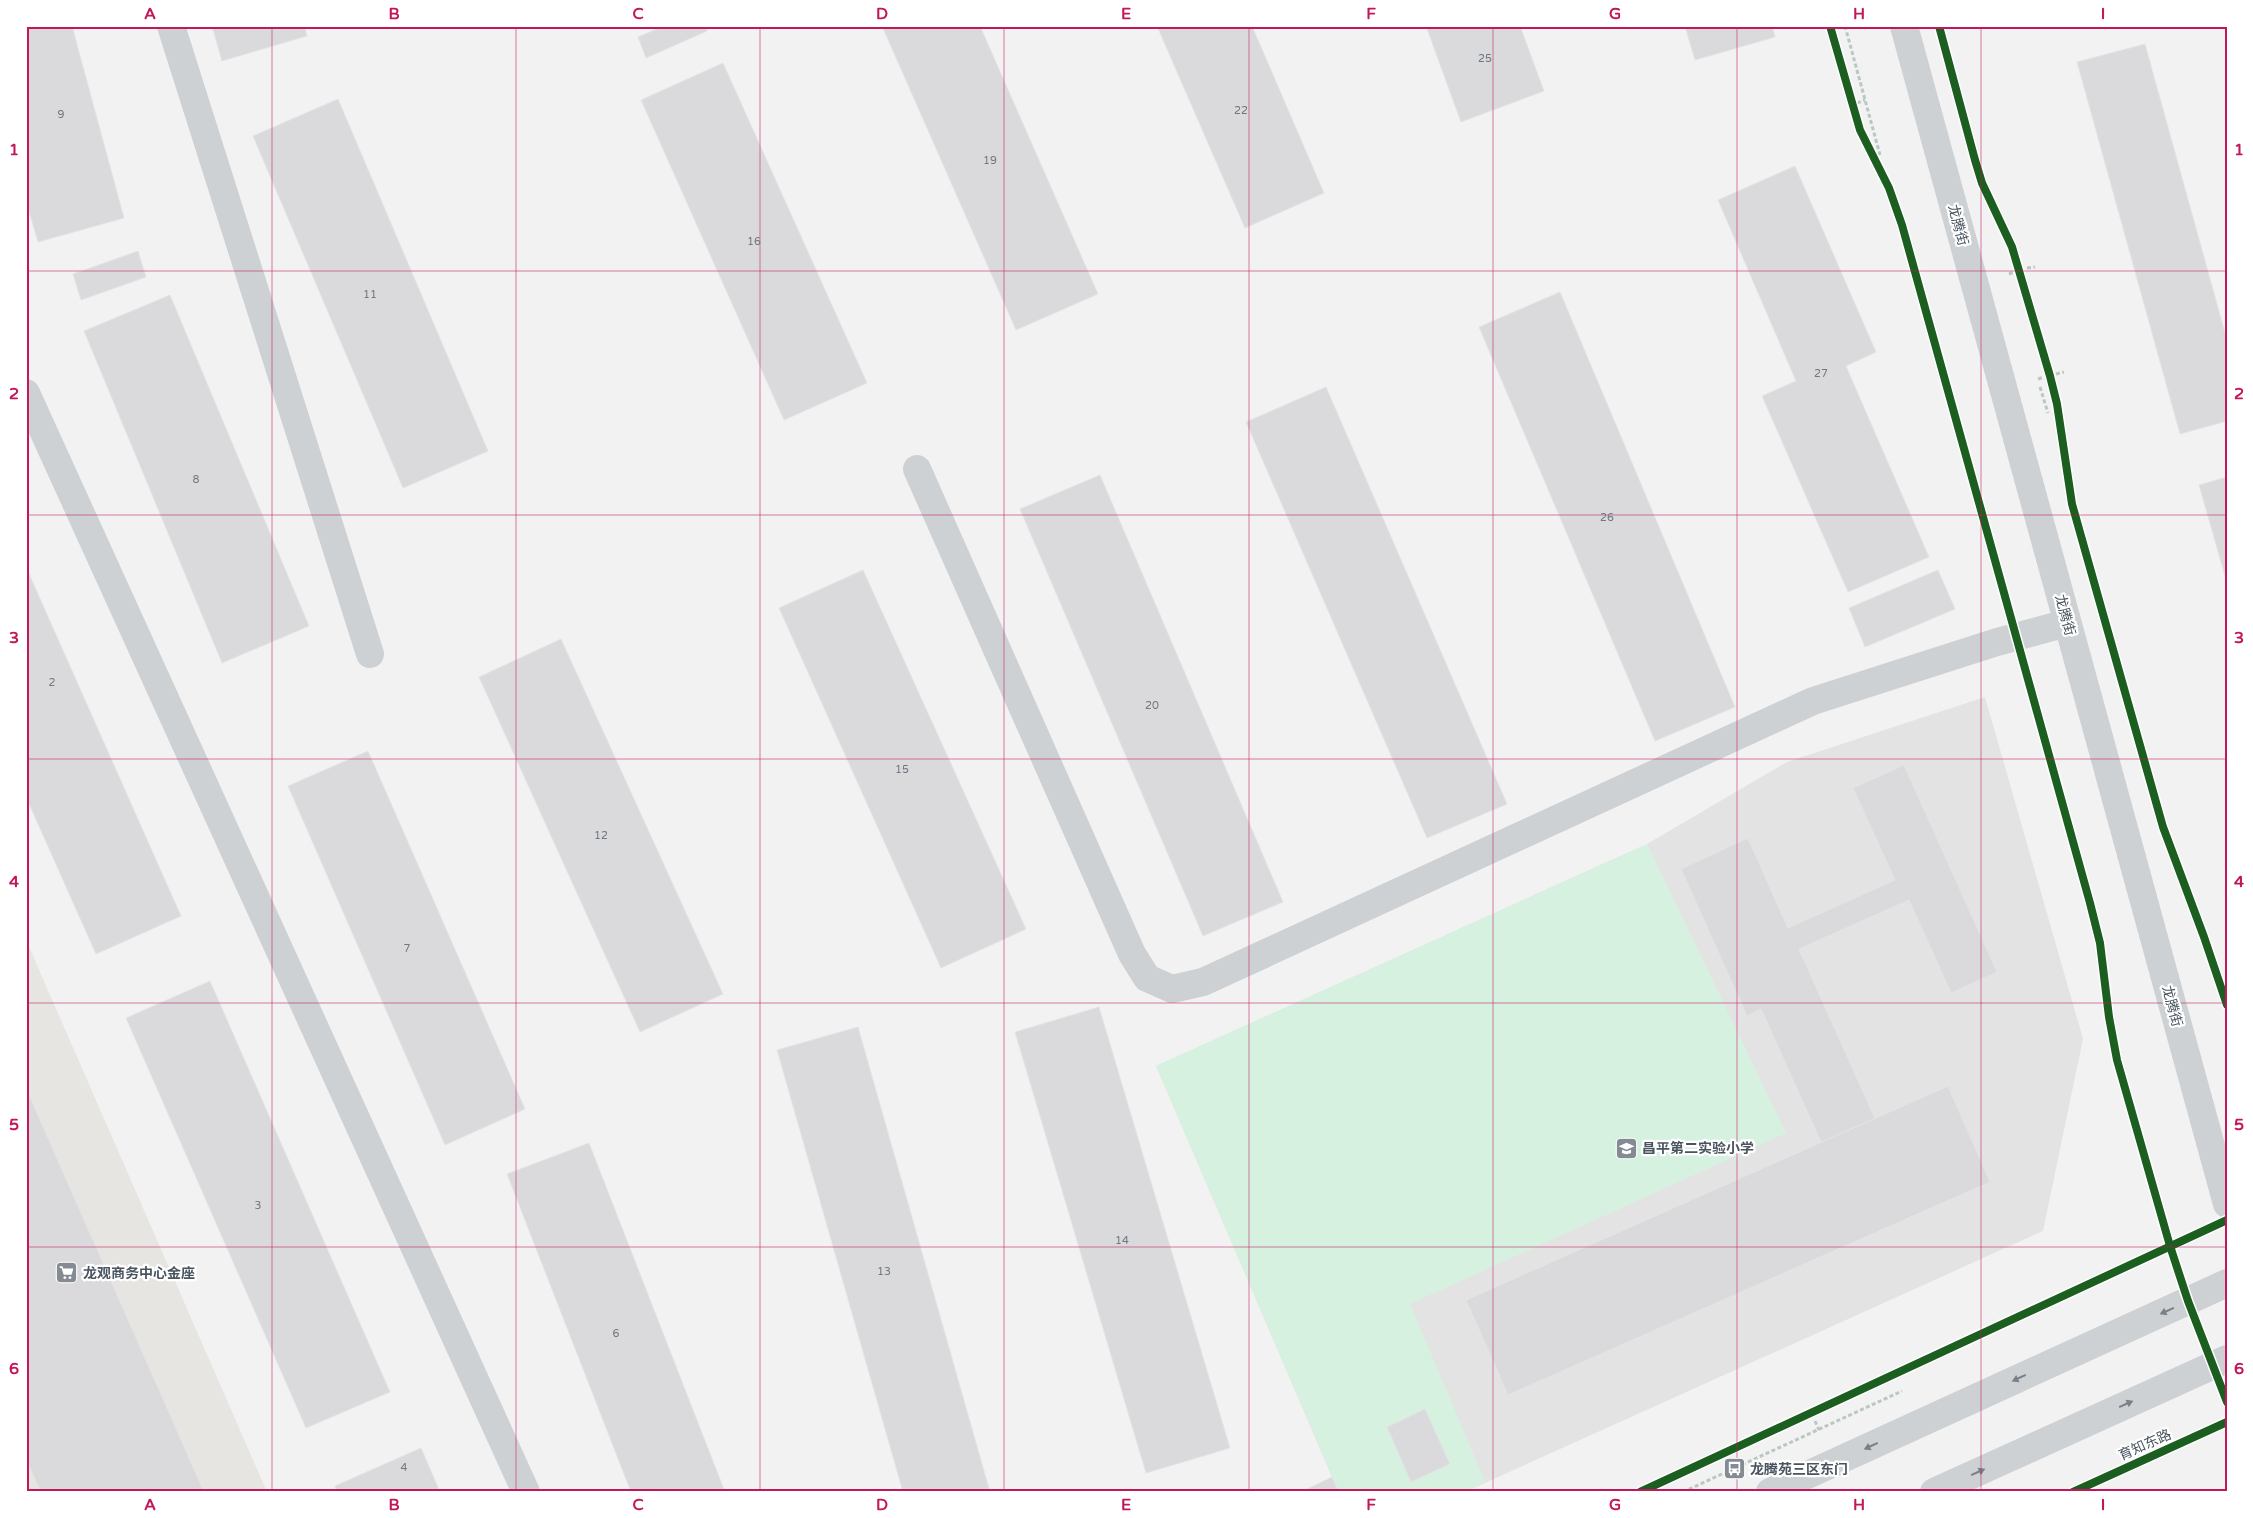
<svg xmlns="http://www.w3.org/2000/svg" width="2253" height="1518" viewBox="0 0 2253 1518" font-family="'Varela Round','Noto Sans SC',sans-serif">
<rect width="100%" height="100%" fill="#f2f2f2"/>
<path fill="#e6e5e1" d="M26,940L267,1492H26Z"/>
<path fill="#e4e3e4" d="M1985,697L2083,1039L2043,1231L1465,1492L1332,1477L1156,1066L1647,844L1787,762Z"/>
<path fill="#d7f1e1" d="M1647,844L1786,1133L1410,1304L1485,1482L1465,1492H1339L1156,1066Z"/>
<g fill="#dadadc" stroke="#e3e4e5">
<path d="M26,26H72L124,218L38,242L26,201Z"/>
<path d="M212,26H304L307,36L222,61Z"/>
<path d="M664,26H705L707,31L646,58L638,37Z"/>
<path d="M882,26H980L1098,294L1016,330Z"/>
<path d="M1157,26H1252L1324,193L1245,228Z"/>
<path d="M1426,26H1520L1544,91L1461,122Z"/>
<path d="M1685,26H1772L1775,37L1695,60Z"/>
<path d="M2145,44L2227,340V421L2180,434L2077,62Z"/>
<path d="M723,63L867,383L784,420L641,100Z"/>
<path d="M338,99L488,451L403,488L253,136Z"/>
<path d="M1795,166L1876,352L1846,366L1929,557L1848,592L1762,396L1796,381L1718,200Z"/>
<path d="M138,251L146,277L81,300L73,274Z"/>
<path d="M1560,292L1735,707L1655,741L1479,327Z"/>
<path d="M170,295L309,626L222,663L84,331Z"/>
<path d="M1326,387L1507,804L1427,838L1246,422Z"/>
<path d="M1100,475L1283,902L1203,936L1020,509Z"/>
<path d="M2227,477V583L2199,485Z"/>
<path d="M26,567L181,916L96,954L26,797Z"/>
<path d="M863,570L1026,929L941,968L779,608Z"/>
<path d="M1938,570L1955,609L1865,647L1849,608Z"/>
<path d="M561,639L723,994L640,1032L479,677Z"/>
<path d="M368,751L525,1109L445,1145L288,786Z"/>
<path d="M1904,765L1997,972L1951,993L1909,900L1799,949L1891,1154L1837,1178L1761,1009L1747,1016L1681,869L1748,838L1788,928L1895,880L1853,788Z"/>
<path d="M210,981L390,1392L306,1428L126,1018Z"/>
<path d="M1099,1007L1230,1448L1146,1473L1015,1032Z"/>
<path d="M858,1027L990,1492H903L777,1050Z"/>
<path d="M1948,1086L1990,1182L1508,1395L1466,1300Z"/>
<path d="M26,1088L204,1492H41L26,1459Z"/>
<path d="M589,1143L725,1492H631L507,1174Z"/>
<path d="M1425,1409L1450,1464L1411,1482L1387,1427Z"/>
<path d="M421,1448L440,1492H337L335,1486Z"/>
<path d="M1332,1477L1339,1492H1301Z"/>
</g>
<g fill="none" stroke-linecap="round" stroke-linejoin="round">
<g stroke="#bbc7c3" stroke-width="3" stroke-dasharray="4 2.5" stroke-linecap="butt">
<path d="M1845,26L1880,155"/>
<path d="M1857,103L1865,100"/>
<path d="M2027,268L2035,267"/>
<path d="M2009,274L2014,272"/>
<path d="M2056,374L2064,372"/>
<path d="M2038,379L2044,377"/>
<path d="M2040,387L2048,413"/>
<path d="M1815,1421L1819,1430"/>
<path d="M1683,1492L1902,1391"/>
</g>
<g stroke="#ced1d3" stroke-width="28">
<path d="M171,26L370,654"/>
<path d="M26,393L526,1492"/>
<path d="M917,469L1132,954L1147,978L1172,989L1203,982L1813,701L1997,642L2067,623"/>
</g>
<g stroke="#ced1d4" stroke-width="28">
<path d="M1904,26L2227,1204"/>
<path d="M1770,1492L2227,1283"/>
<path d="M1934,1492L2227,1359"/>
</g>
<defs>
<g id="cycleway">
<path d="M1830,26L1860,130L1889,188L1902,225L2090,903L2100,943L2109,1017L2117,1060L2170,1246L2188,1301L2227,1402"/>
<path d="M1939,26L1975,160L1982,183L2012,247L2050,376L2057,404L2072,504L2163,827L2204,937L2227,1005"/>
<path d="M1640,1492L2227,1220"/>
<path d="M2073,1492L2227,1422"/>
</g>
</defs>
<use href="#cycleway" stroke="#fff" stroke-width="11"/>
<use href="#cycleway" stroke="#1b5e20" stroke-width="8"/>
</g>
<defs><path id="oneway-solid" d="M-6-.8H1V-3.2L6.5 0L1 3.2V.8H-6Z" transform="scale(1.25)"/></defs>
<g fill="#788088">
<use href="#oneway-solid" transform="translate(2167 1311) rotate(156)"/>
<use href="#oneway-solid" transform="translate(2019 1378) rotate(155)"/>
<use href="#oneway-solid" transform="translate(2126 1404) rotate(-24)"/>
<use href="#oneway-solid" transform="translate(1871 1446) rotate(155)"/>
<use href="#oneway-solid" transform="translate(1978 1472) rotate(-24)"/>
</g>
<path fill="none" stroke="#c2185b" stroke-width="1" stroke-opacity="0.55" d="M272,26V1492M516,26V1492M760,26V1492M1004,26V1492M1249,26V1492M1493,26V1492M1737,26V1492M1981,26V1492M26,271H2227M26,515H2227M26,759H2227M26,1003H2227M26,1247H2227"/>
<defs>
<symbol id="school-square" viewBox="-11 -11 22 22"><rect x="-9" y="-9" width="18" height="18" rx="4" fill="#848b92" stroke="#fff"/><path d="M0-5L7-2L0 1L-7-2ZM-4 1L0 2.5L4 1V4Q0 6-4 4Z" fill="#fff"/></symbol>
<symbol id="supermarket-square" viewBox="-11 -11 22 22"><rect x="-9" y="-9" width="18" height="18" rx="4" fill="#848b92" stroke="#fff"/><path d="M-6-5.5h2.5l.6 2H6L4.5 2H-2.5L-4.4-4H-6ZM-1.5 3.2a1.3 1.3 0 1 0 .1 0ZM3 3.2a1.3 1.3 0 1 0 .1 0Z" fill="#fff"/></symbol>
<symbol id="bus-square" viewBox="-11 -11 22 22"><rect x="-9" y="-9" width="18" height="18" rx="4" fill="#848b92" stroke="#fff"/><path d="M-5-6H5V4H4V6H2V4H-2V6H-4V4H-5ZM-3.5-4V0h7V-4ZM-3.5 1.2v1.5H-2V1.2ZM2 1.2v1.5H3.5V1.2Z" fill="#fff"/></symbol>
</defs>
<g fill-rule="evenodd">
<use href="#school-square" x="1614" y="1136" width="25" height="25"/>
<use href="#supermarket-square" x="54" y="1260" width="25" height="25"/>
<use href="#bus-square" x="1722" y="1456" width="25" height="25"/>
</g>
<g text-anchor="middle" dominant-baseline="central" stroke-width="4.5" stroke-linejoin="round" paint-order="stroke">
<g font-size="11" fill="#6f7780">
<text x="1485" y="58">25</text>
<text x="1241" y="110">22</text>
<text x="61" y="114">9</text>
<text x="990" y="160">19</text>
<text x="754" y="241">16</text>
<text x="370" y="294">11</text>
<text x="1821" y="373">27</text>
<text x="196" y="479">8</text>
<text x="1607" y="517">26</text>
<text x="52" y="682">2</text>
<text x="1152" y="705">20</text>
<text x="902" y="769">15</text>
<text x="601" y="835">12</text>
<text x="407" y="948">7</text>
<text x="258" y="1205">3</text>
<text x="1122" y="1240">14</text>
<text x="884" y="1271">13</text>
<text x="616" y="1333">6</text>
<text x="404" y="1467">4</text>
</g>
<g font-size="14" fill="#49545f" stroke="#fff">
<text transform="translate(1958 225) rotate(75)">龙腾街</text>
<text transform="translate(2065 615) rotate(75)">龙腾街</text>
<text transform="translate(2172 1006) rotate(75)">龙腾街</text>
<text transform="translate(2145 1445) rotate(-24)">育知东路</text>
</g>
<g font-size="14" font-weight="bold" fill="#49545f" stroke="#fff" text-anchor="start">
<text x="1642" y="1148">昌平第二实验小学</text>
<text x="83" y="1273">龙观商务中心金座</text>
<text x="1750" y="1469">龙腾苑三区东门</text>
</g>
</g>
<rect width="2253" height="1518" fill="none" stroke="#ffffff" stroke-width="55"/>
<rect x="28" y="28" width="2198" height="1462" fill="none" stroke="#c2185b" stroke-width="2"/>
<g font-size="16" text-anchor="middle" font-weight="bold" fill="#c2185b">
<text x="150" y="19">A</text>
<text x="394" y="19">B</text>
<text x="638" y="19">C</text>
<text x="882" y="19">D</text>
<text x="1126" y="19">E</text>
<text x="1371" y="19">F</text>
<text x="1615" y="19">G</text>
<text x="1859" y="19">H</text>
<text x="2103" y="19">I</text>
<text x="14" y="155">1</text>
<text x="2239" y="155">1</text>
<text x="14" y="399">2</text>
<text x="2239" y="399">2</text>
<text x="14" y="643">3</text>
<text x="2239" y="643">3</text>
<text x="14" y="887">4</text>
<text x="2239" y="887">4</text>
<text x="14" y="1130">5</text>
<text x="2239" y="1130">5</text>
<text x="14" y="1374">6</text>
<text x="2239" y="1374">6</text>
<text x="150" y="1510">A</text>
<text x="394" y="1510">B</text>
<text x="638" y="1510">C</text>
<text x="882" y="1510">D</text>
<text x="1126" y="1510">E</text>
<text x="1371" y="1510">F</text>
<text x="1615" y="1510">G</text>
<text x="1859" y="1510">H</text>
<text x="2103" y="1510">I</text>
</g>
</svg>
